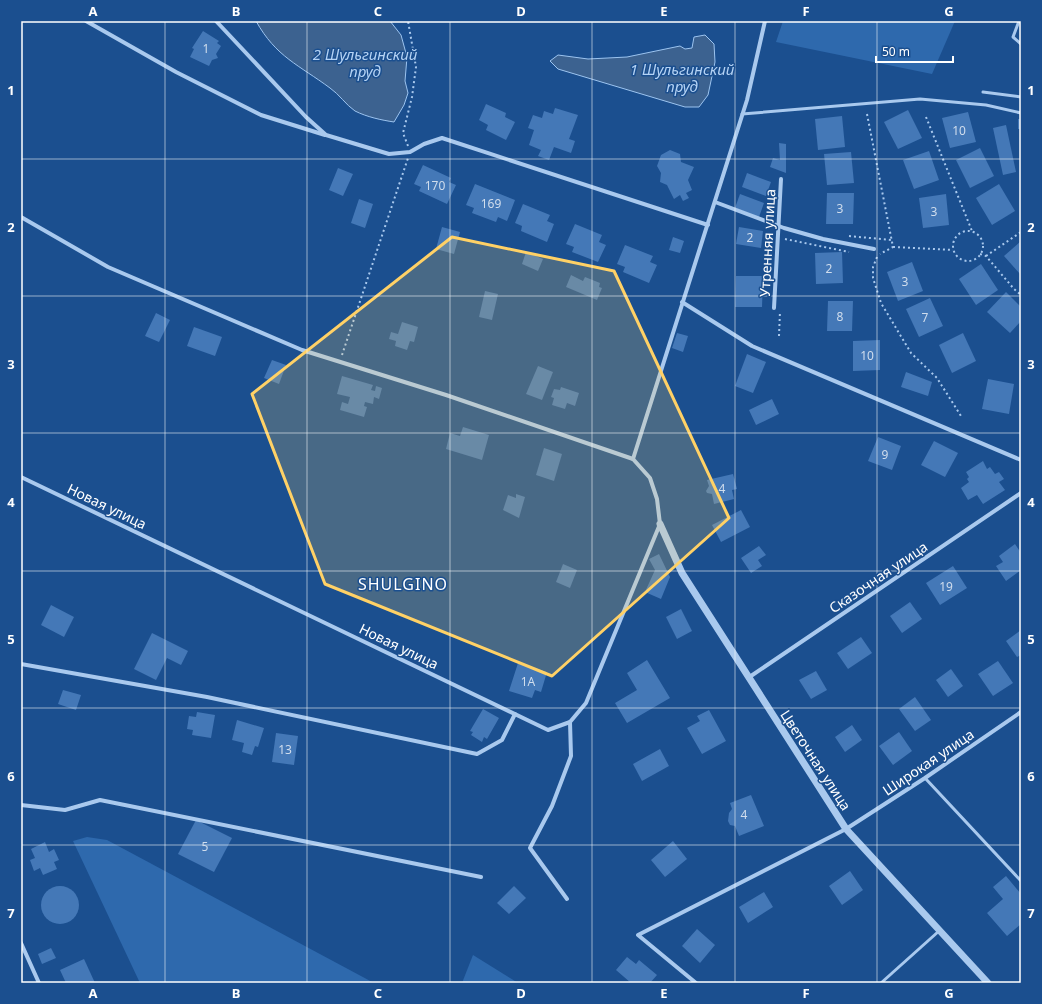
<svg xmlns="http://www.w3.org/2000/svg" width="1042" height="1004" viewBox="0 0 1042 1004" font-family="'Noto Sans',sans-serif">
<rect width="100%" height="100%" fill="#1b4f8f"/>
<g fill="#2e69ad">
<path d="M783,21H955L932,74L776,42Z"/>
<path d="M87,837L107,840L374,983H140L73,841Z"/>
<path d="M473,955L518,983H462Z"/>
</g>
<g fill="#3c6290" stroke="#9cc4f0">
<path d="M256,21H390L401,35L407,57L405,81L408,93L404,105L394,122C381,120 367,117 355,111C346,105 339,94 330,88C299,65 276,57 256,21Z"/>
<path d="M705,35L714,44L715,62L708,95L699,107H685L558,69L550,61L558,55L588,59L627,57L680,46L685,49L692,48L694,37Z"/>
</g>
<g fill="#4478b7">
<path d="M203,31L219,41L217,43L221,46L216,54L218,58L212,60L209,66L190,57L194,49L192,48Z"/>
<path d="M486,104L506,113L505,117L515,122L506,140L486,130L488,125L479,120Z"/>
<path d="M555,108L578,115L569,139L575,141L571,153L554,147L549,160L538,156L541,150L529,145L534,130L528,128L533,115L542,118L544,111L553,114Z"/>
<path d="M908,110L922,138L898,149L884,122Z"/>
<path d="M968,112L976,142L950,148L942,118Z"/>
<path d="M842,116L845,147L818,150L815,119Z"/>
<rect x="1018" y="119" width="3" height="10"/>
<path d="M1006,125L1016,172L1003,175L993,128Z"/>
<path d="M779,143L786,144V173L770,167L773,158L780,160Z"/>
<path d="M980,148L994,176L970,188L956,160Z"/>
<path d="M670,150L680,154L681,162L694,167L688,180L692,190L686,193L689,198L683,201L680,195L674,199L667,185L660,182L661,173L657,166L661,155Z"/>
<path d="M929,151L939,180L914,189L903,160Z"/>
<path d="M851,152L854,183L827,185L824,154Z"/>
<path d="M423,165L451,178L449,182L456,185L447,204L419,191L421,187L414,184Z"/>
<path d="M338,168L353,174L343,196L329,190Z"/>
<path d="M747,173L771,182L766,196L742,187Z"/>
<path d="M475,184L515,200L507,221L498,217L496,222L472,213L474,208L466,205Z"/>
<path d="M999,184L1015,211L992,225L976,198Z"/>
<path d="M827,193H854L853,224H826Z"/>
<path d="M740,194L764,203L759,217L735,208Z"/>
<path d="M946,194L949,225L923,228L919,198Z"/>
<path d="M359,199L373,204L365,228L351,223Z"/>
<path d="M523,204L550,215L547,221L554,224L547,242L521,231L522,226L515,223Z"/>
<path d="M575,224L602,235L599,242L606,245L598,262L572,252L574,247L566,244Z"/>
<path d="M442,227L460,232L454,254L436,249Z"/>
<path d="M739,227L763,231L761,248L736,244Z"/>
<path d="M673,237L684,241L680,253L669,250Z"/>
<path d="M1021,241V275L1004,256Z"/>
<path d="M625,245L653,256L650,262L657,265L649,283L623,272L625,267L617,264Z"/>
<path d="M526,252L543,259L538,271L522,264Z"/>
<path d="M842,252L843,283L816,284L815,253Z"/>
<path d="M912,262L923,291L898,301L887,272Z"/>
<path d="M981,264L998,290L976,305L959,279Z"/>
<path d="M571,275L583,281L585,277L600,283L599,287L602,288L597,300L566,287Z"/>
<path d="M736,276H763L762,307H735Z"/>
<path d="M485,291L498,294L492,320L479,317Z"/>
<path d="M1006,292L1021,307V321L1010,333L987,312Z"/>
<path d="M930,298L943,326L919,337L906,309Z"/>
<path d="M828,301H853L852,331H827Z"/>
<path d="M156,313L170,320L159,342L145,336Z"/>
<path d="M402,322L418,327L414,342L410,341L407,350L395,346L396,341L389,339L391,332L398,334Z"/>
<path d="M194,327L222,337L215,356L187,346Z"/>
<path d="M677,333L688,336L683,352L672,348Z"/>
<path d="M963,333L976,361L952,373L939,345Z"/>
<path d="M880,340V370L853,371V341Z"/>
<path d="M747,354L766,362L753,393L735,386Z"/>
<path d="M272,360L286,365L279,384L264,378Z"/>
<path d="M538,366L553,372L542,400L526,394Z"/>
<path d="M906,372L932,382L928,396L901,387Z"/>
<path d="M342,376L373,385L371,390L375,391L376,386L382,388L379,399L374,397L373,404L365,402L364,406L367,407L364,417L340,410L342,402L348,404L350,397L337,394Z"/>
<path d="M988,379L1014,384L1009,414L982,409Z"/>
<path d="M561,387L579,393L575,406L567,403L565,409L552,405L554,398L551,397L554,389L560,390Z"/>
<path d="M772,399L779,414L756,425L749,410Z"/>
<path d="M463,427L489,435L482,460L446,449L450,433L460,436Z"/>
<path d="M878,437L901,446L892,470L868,461Z"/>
<path d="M934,441L958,453L945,477L921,465Z"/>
<path d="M544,448L562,454L554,481L536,475Z"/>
<path d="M983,461L987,469L990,467L995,474L999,472L1004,479L999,482L1005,490L983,504L977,495L968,500L961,488L969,482L967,479L969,477L966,472Z"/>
<path d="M733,474L737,489L732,490L734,499L714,504L712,494L707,493L706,491L709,486L707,480Z"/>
<path d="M516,494L525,497L519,518L503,510L508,495L516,498Z"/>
<path d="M741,510L750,527L721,542L712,525Z"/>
<path d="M1015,544L1021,553V570L1006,581L996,566L1003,562L999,556Z"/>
<path d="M759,546L766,555L758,560L762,566L751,573L741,558Z"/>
<path d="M659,554L670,577L661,599L645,592L655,570L649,559Z"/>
<path d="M563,564L577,570L570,588L556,582Z"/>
<path d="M953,566L967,588L940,605L926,583Z"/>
<path d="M910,602L922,619L902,633L890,616Z"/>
<path d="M51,605L74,617L64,637L41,625Z"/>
<path d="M681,609L692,631L677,639L666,617Z"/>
<path d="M1021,630V655L1017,657L1006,641Z"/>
<path d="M152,633L188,651L181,665L167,658L156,680L134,669Z"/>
<path d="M861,637L872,653L848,669L837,653Z"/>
<path d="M647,660L670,698L627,723L615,703L637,690L627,673Z"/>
<path d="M998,661L1013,683L993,696L978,674Z"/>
<path d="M518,663L547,672L541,692L535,690L532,698L509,691Z"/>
<path d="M951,669L963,686L948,697L936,680Z"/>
<path d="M816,671L827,690L811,699L799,680Z"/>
<path d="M63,690L81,695L76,710L58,704Z"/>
<path d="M915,697L931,720L915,731L899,709Z"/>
<path d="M483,709L499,718L487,739L484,737L482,742L471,735L473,732L470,731Z"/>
<path d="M709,710L726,741L702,754L687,728L700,721L697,716Z"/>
<path d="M197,712L215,715L211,738L192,735L193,730L187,729L189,716L196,717Z"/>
<path d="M237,720L264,728L258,747L255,746L252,755L242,752L244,743L232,740Z"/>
<path d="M852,725L862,740L845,752L835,737Z"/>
<path d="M899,732L912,751L893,765L879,746Z"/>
<path d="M276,733L298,736L294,765L272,762Z"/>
<path d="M660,749L669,766L642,781L633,764Z"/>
<path d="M751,795L764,826L739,836L735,826L730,825L728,821L729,813L732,809L730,803Z"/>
<path d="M196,820L232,838L214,872L178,854Z"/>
<path d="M673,841L687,859L665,877L651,860Z"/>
<path d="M45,842L49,852L54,849L59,860L54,862L57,869L43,875L40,868L34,871L30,860L35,858L31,849Z"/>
<path d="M850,871L863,890L842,905L829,886Z"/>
<path d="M1006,876L1021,894V924L1007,936L987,913L1003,899L993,887Z"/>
<circle cx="60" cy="905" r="19"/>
<path d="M514,886L526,898L509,914L497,903Z"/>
<path d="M764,892L773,907L748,923L739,907Z"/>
<path d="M697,929L715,945L700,963L682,946Z"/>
<path d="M51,948L56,958L42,964L38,954Z"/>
<path d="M627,957L636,964L639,960L657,975L650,983H631L616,970Z"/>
<path d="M84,959L95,983H66L60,970Z"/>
</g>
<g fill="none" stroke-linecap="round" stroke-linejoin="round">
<g stroke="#a9c9ee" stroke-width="2" stroke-dasharray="2 3" stroke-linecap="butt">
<path d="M867,114L893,247L880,254"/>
<path d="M926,117L972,231"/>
<path d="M408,146L403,133L412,97L416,67L408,21"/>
<circle cx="968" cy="246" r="15"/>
<path d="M849,236L891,240"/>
<path d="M785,239L849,252"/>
<path d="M893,247L953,250"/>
<path d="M980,254L986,256L1014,289L1021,295"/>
<path d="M986,256L1021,232"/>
<path d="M877,257L873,267V278L881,303L911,353L937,378L961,416"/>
<path d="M779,336L780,311"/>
<path d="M342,355L408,158"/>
</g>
<g stroke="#a9c9ee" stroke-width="3">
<path d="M1019,21L1013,37L1021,44"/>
<path d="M983,92L1021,97"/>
<path d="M742,114L920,99L986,105L1021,113"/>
<path d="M925,778L1021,881"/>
<path d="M881,983L939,931"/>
</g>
<g stroke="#a9c9ee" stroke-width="4">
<path d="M86,21L176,72L261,115L325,135"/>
<path d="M216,21L306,117L326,135L389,154L410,152L424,144L442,138L708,225"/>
<path d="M715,202L784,228L823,239L874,249"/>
<path d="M21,217L108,267L302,350L446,395L633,459L650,478L657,499L660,524L586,703L570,722L548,730L21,477"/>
<path d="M682,302L752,346L1021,460"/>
<path d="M774,308L781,179"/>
<path d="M633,459L747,100L765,21"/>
<path d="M21,664L207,697L477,754L502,740L515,714"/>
<path d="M748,678L1021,493"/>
<path d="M21,805L65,810L100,800L481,877"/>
<path d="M567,899L530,848L552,806L571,756L570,722"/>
<path d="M21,943L39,983"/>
<path d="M696,983L638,935L846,829L925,778L1021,712"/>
</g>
<path stroke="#a9c9ee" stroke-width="7" d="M660,524L682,573L846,829L988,983"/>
</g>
<path fill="#ffd166" fill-opacity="0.2" stroke="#ffd166" stroke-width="3" stroke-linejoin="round" d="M452,237L614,271L729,518L552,676L325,584L252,394Z"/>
<path fill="none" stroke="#fff" stroke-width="1" stroke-opacity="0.55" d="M165,21V983M307,21V983M450,21V983M592,21V983M735,21V983M877,21V983M21,159H1021M21,296H1021M21,433H1021M21,571H1021M21,708H1021M21,845H1021"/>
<g text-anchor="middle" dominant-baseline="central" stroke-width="3" stroke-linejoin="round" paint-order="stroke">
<g font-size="12" fill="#d0dded">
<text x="206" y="48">1</text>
<text x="959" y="130">10</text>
<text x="435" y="185">170</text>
<text x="491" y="203">169</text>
<text x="840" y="208">3</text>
<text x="934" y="211">3</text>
<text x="750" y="237">2</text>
<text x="829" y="268">2</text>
<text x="905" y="281">3</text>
<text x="840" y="316">8</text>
<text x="925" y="317">7</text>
<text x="867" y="355">10</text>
<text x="885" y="454">9</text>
<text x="722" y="488">4</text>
<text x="946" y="586">19</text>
<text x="528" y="681">1А</text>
<text x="285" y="749">13</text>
<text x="744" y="814">4</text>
<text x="205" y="846">5</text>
</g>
<g font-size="14" fill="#fff" stroke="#1b4f8f">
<text transform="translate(767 243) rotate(-87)">Утренняя улица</text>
<text transform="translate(107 506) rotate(26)">Новая улица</text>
<text transform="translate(878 577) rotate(-34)">Сказочная улица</text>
<text transform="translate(399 646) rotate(26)">Новая улица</text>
<text transform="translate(816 760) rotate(57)">Цветочная улица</text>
<text transform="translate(928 762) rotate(-34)">Широкая улица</text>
</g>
<g font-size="15" font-style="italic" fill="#b5d3f5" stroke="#1b4f8f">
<text x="365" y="54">2 Шульгинский<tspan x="365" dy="17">пруд</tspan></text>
<text x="682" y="69">1 Шульгинский<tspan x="682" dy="17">пруд</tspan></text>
</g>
<g font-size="16" letter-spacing="1" fill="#fff" stroke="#1b4f8f">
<text x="403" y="584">SHULGINO</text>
</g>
</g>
<rect width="1042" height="1004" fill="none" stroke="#1b4f8f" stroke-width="44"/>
<path d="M876 56v6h77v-6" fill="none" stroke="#ffffff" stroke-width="2"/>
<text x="882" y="56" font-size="12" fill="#ffffff" stroke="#1b4f8f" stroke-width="3" paint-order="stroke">50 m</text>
<rect x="22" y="22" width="998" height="960" fill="none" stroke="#fff" stroke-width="1.5"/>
<g font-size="13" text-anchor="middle" font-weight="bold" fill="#fff">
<text x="93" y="16">A</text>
<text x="236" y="16">B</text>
<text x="378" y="16">C</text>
<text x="521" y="16">D</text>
<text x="664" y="16">E</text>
<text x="806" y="16">F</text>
<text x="949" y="16">G</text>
<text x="11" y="95">1</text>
<text x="1031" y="95">1</text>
<text x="11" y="232">2</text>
<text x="1031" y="232">2</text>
<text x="11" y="369">3</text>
<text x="1031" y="369">3</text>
<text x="11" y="507">4</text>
<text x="1031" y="507">4</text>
<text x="11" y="644">5</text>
<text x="1031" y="644">5</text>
<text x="11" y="781">6</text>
<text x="1031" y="781">6</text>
<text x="11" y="918">7</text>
<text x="1031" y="918">7</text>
<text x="93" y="998">A</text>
<text x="236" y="998">B</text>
<text x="378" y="998">C</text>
<text x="521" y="998">D</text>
<text x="664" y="998">E</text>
<text x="806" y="998">F</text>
<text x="949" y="998">G</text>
</g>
</svg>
